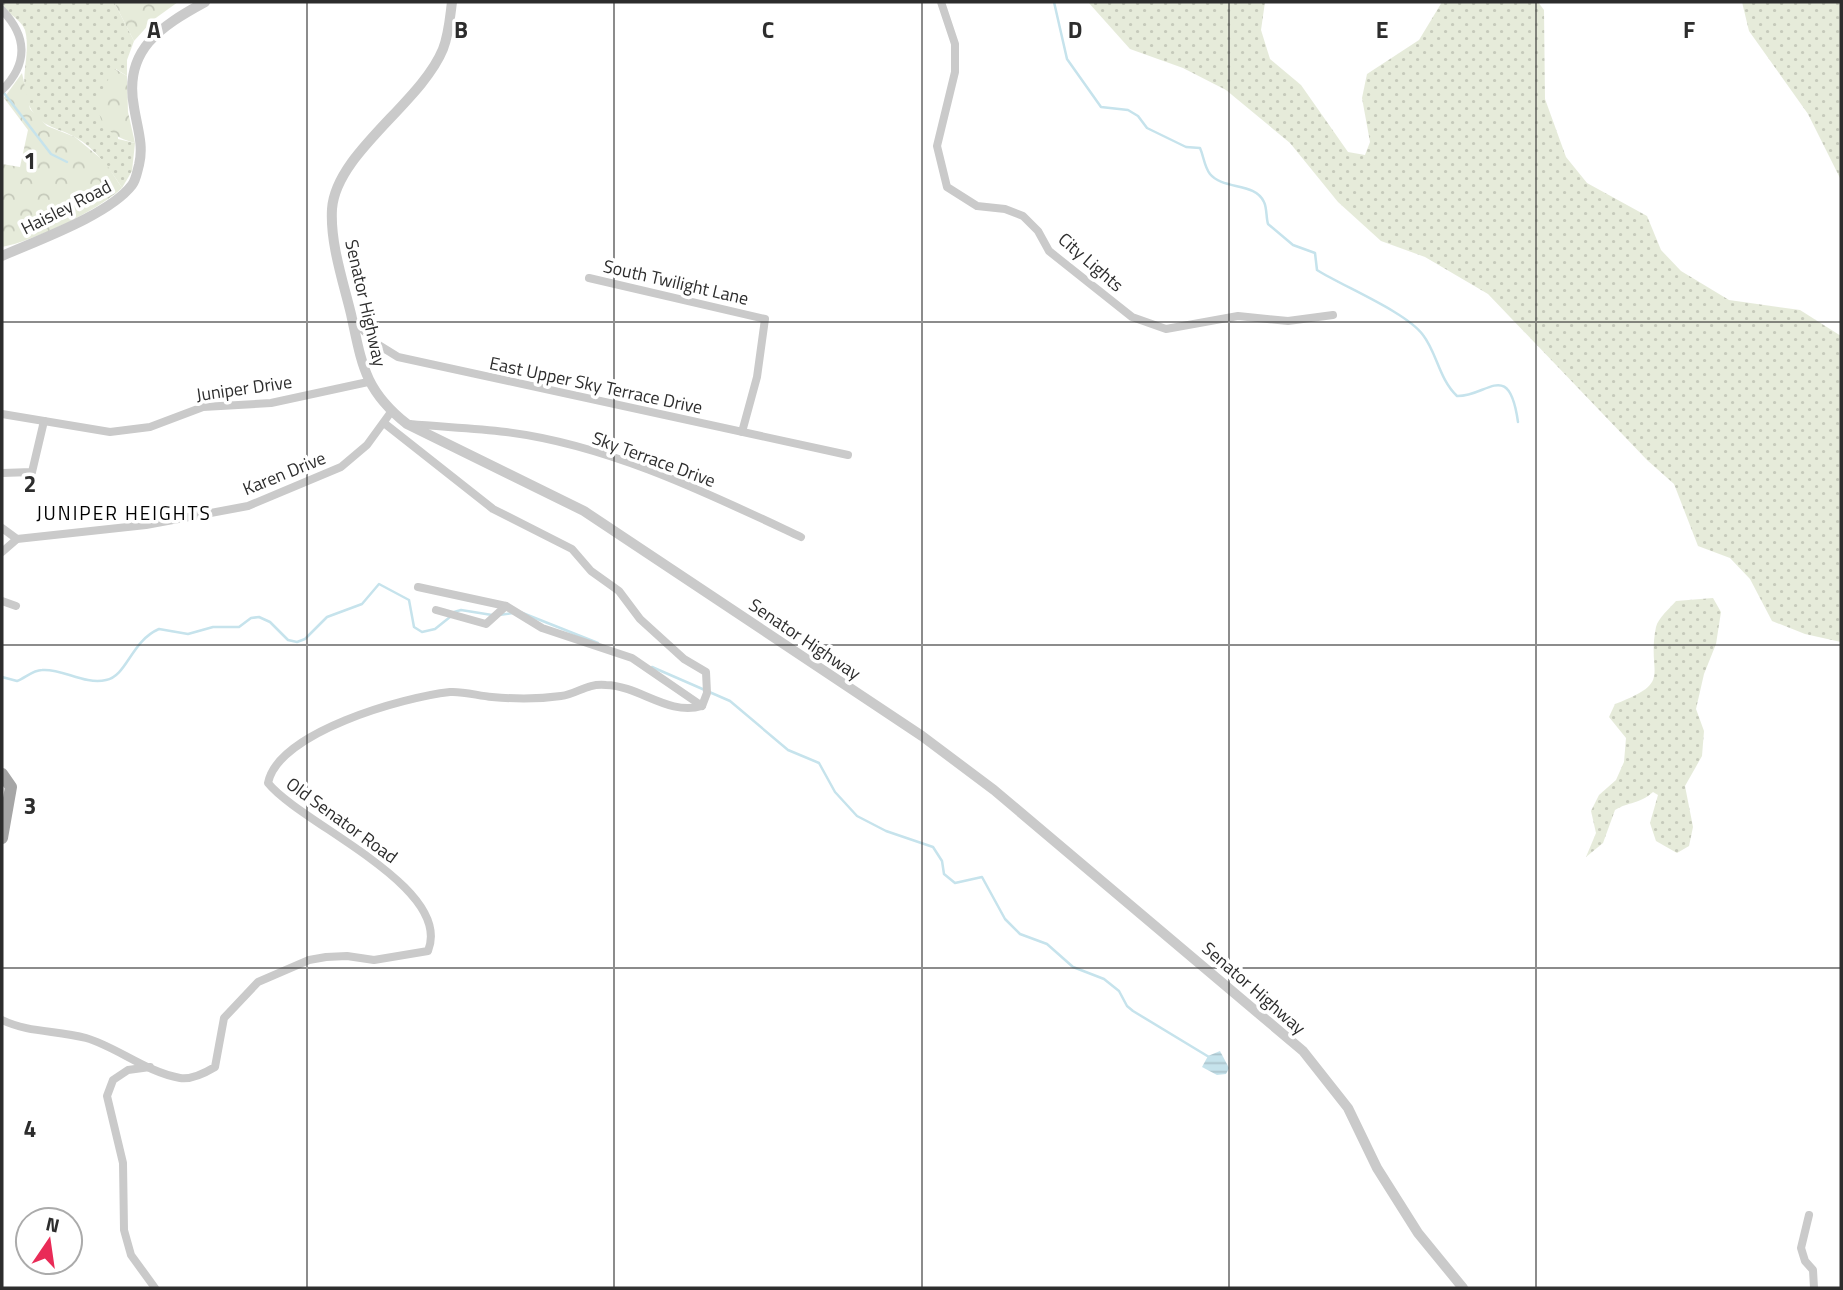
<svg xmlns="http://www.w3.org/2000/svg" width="1843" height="1290" viewBox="0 0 1843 1290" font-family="'Titillium Web',sans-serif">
<defs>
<pattern id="grass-dots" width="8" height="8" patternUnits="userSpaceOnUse" patternTransform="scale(1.75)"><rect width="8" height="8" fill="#e6ebda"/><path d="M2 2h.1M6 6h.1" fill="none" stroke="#c6cabb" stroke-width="1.8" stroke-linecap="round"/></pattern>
<pattern id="forest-crowns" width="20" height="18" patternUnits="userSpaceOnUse" patternTransform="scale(1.75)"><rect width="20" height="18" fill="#e6ebda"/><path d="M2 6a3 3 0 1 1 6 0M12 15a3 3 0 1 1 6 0" fill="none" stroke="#c6cabb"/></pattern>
<pattern id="water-rules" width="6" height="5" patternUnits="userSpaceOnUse" patternTransform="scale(1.75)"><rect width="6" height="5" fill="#c6e3ec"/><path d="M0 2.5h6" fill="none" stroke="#aac3cb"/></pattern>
</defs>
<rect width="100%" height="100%" fill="#fff"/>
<g fill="url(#grass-dots)">
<path d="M2,2H114L134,41L127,60V76L116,69L118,139L135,143L132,171L122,188C110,169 96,149 75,137C59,128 41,127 31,109C16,83 32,56 25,30C21,19 5,13 2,2Z"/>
<path d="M1088,2H1265L1261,30L1270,59L1301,85L1348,152L1365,155L1370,142L1362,98L1367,74L1419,40L1442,2H1538L1544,10L1545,99L1566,157L1587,183L1647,216L1661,250L1681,271L1729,300L1800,310L1841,336V642L1805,634L1772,621L1750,579L1730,558L1698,546L1674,484L1647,460L1488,294L1425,257L1381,241L1338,202L1290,143L1226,90L1183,68L1130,49Z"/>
<path d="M1742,2H1841V180L1808,114L1749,31Z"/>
<path d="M1713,598L1721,612L1716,644L1704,674L1696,709L1704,731L1702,756L1685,786L1693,827L1689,846L1677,853L1656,841L1650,823L1658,795L1653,792C1638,805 1630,801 1615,810L1603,843L1586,857L1596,833L1591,811L1599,795L1616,780L1624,762L1626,738L1609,717L1615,704C1675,681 1646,676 1656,627C1658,618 1670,608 1676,601Z"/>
</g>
<g fill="url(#forest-crowns)">
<path d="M114,2H178L153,20L134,41Z"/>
<path d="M115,69L127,76L128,112L135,143C91,131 91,102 115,69Z"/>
<path d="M22,73L30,109L47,126L75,137L105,162L122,188C99,210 34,241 2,247V164L20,167L28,130L4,98Z"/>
</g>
<path fill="url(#water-rules)" d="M1220,1051L1229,1068L1226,1074L1217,1075L1202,1067L1208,1056Z"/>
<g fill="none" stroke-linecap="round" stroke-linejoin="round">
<g stroke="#c6e3ec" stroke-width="2.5">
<path d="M1054,2L1067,59L1101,107L1128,110L1138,116L1147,128L1186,147L1200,148C1204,157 1204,166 1210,174C1223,190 1255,182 1264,202C1267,208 1266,217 1268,224L1293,245L1315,253L1317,270C1344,287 1406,312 1423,335C1437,353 1439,379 1457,396C1487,397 1509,358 1518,422"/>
<path d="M4,93L51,154L67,162"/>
<path d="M454,612L461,610L492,615"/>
<path d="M520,612L598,643"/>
<path d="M499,615L513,613"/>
<path d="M652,667L730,701L788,750L819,763L835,792L857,816L886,831L933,847L942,861L944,874L955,883L982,877L1005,919L1020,934L1047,944L1073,967L1104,979L1119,991L1127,1006L1133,1011L1209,1057"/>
<path d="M2,677L17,681C25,678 33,670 42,670C62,668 84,685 106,680C127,676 131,641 159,629L188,634L213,627H239L251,618L259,617L270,622L288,640L297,642L305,639L327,617L362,604L379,584L409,600L414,627L422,632L435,629L450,617"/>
</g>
<g stroke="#cacaca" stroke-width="8">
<path d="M941,2L955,44V72L937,146L947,187L977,206L1005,209L1023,216L1038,231L1049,251L1132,317L1166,329L1238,316L1288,321L1333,315"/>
<path d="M2,10C27,36 29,63 2,90"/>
<path d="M589,278L765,319L757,377L742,432"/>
<path d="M352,319L377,344L398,357L848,455"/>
<path d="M2,414L110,432L150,427L203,407L271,403L368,382"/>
<path d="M410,424C442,427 474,428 506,432C609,445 707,493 801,537"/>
<path d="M2,473L32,472L44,421"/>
<path d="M2,528L17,539"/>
<path d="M2,552L17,539L146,525L248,506L341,467L367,445L391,412"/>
<path d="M418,587L506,606L542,628L632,658L702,706"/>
<path d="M2,601L16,606"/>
<path d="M436,610L486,624L506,606"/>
<path d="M2,1020C29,1033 57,1030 86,1038C117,1047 146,1072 180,1078C192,1080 205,1073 215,1067L224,1018L258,982L309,960L326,957L347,956L374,960L428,951C454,887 301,824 268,783C278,732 404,697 450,692C463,691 479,696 492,697C514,699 540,699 561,696C578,694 586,683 606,685C640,686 668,716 702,706L707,693L706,672L684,659L640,619L619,591L591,571L572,549L493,509L384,423"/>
<path d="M150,1067L128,1070L113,1080L107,1096L123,1163L124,1230L131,1255L155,1288"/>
<path d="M1809,1215L1801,1248L1805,1261L1813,1270L1814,1288"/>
</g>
<g stroke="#cacaca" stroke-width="10">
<path d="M452,2C450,17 449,34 443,49C421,103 336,153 332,209C330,243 343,281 351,314C362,364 364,390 407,424L584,511L922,736L994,790L1303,1051L1348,1108L1377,1168L1418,1233L1463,1288"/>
<path d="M2,256C38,240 109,215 132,185C136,180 137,172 139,165C144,145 137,127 134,107C123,50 161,26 205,2"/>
</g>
<path stroke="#a5a5a5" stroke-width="12" d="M2,774L11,787L2,838"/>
</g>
<path fill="none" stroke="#2d2d2d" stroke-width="2" stroke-opacity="0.55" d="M307,2V1288M614,2V1288M922,2V1288M1229,2V1288M1536,2V1288M2,322H1841M2,645H1841M2,968H1841"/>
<g text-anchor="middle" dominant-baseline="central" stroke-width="7" stroke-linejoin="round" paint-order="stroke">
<g font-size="18" fill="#2d2d2d" stroke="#fff">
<text transform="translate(66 207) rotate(-27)">Haisley Road</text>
<text transform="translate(1091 262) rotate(41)">City Lights</text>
<text transform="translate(676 282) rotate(13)">South Twilight Lane</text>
<text transform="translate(366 303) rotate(77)">Senator Highway</text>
<text transform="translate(596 385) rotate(12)">East Upper Sky Terrace Drive</text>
<text transform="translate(244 388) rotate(-8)">Juniper Drive</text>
<text transform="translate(654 459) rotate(20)">Sky Terrace Drive</text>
<text transform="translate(284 473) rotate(-22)">Karen Drive</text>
<text transform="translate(805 639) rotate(34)">Senator Highway</text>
<text transform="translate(342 820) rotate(36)">Old Senator Road</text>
<text transform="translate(1254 988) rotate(41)">Senator Highway</text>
</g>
<g font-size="19" letter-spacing="2" fill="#000" stroke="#fff">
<text x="124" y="512">JUNIPER HEIGHTS</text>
</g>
</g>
<g font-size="23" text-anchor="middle" font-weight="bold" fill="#2d2d2d" stroke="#fff" stroke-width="7" stroke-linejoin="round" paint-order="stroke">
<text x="154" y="38">A</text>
<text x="461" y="38">B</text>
<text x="768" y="38">C</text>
<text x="1075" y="38">D</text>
<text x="1382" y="38">E</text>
<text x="1689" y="38">F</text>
<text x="30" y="169">1</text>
<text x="30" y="492">2</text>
<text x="30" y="814">3</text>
<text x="30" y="1137">4</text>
</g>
<rect width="1843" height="1290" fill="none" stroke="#2d2d2d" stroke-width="7"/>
<g transform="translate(49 1241) rotate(13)"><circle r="33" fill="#ffffff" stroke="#ababab" stroke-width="2"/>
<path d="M0-5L12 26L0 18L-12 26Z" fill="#e92b57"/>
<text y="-10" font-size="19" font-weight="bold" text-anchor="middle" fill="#2d2d2d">N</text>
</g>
</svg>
